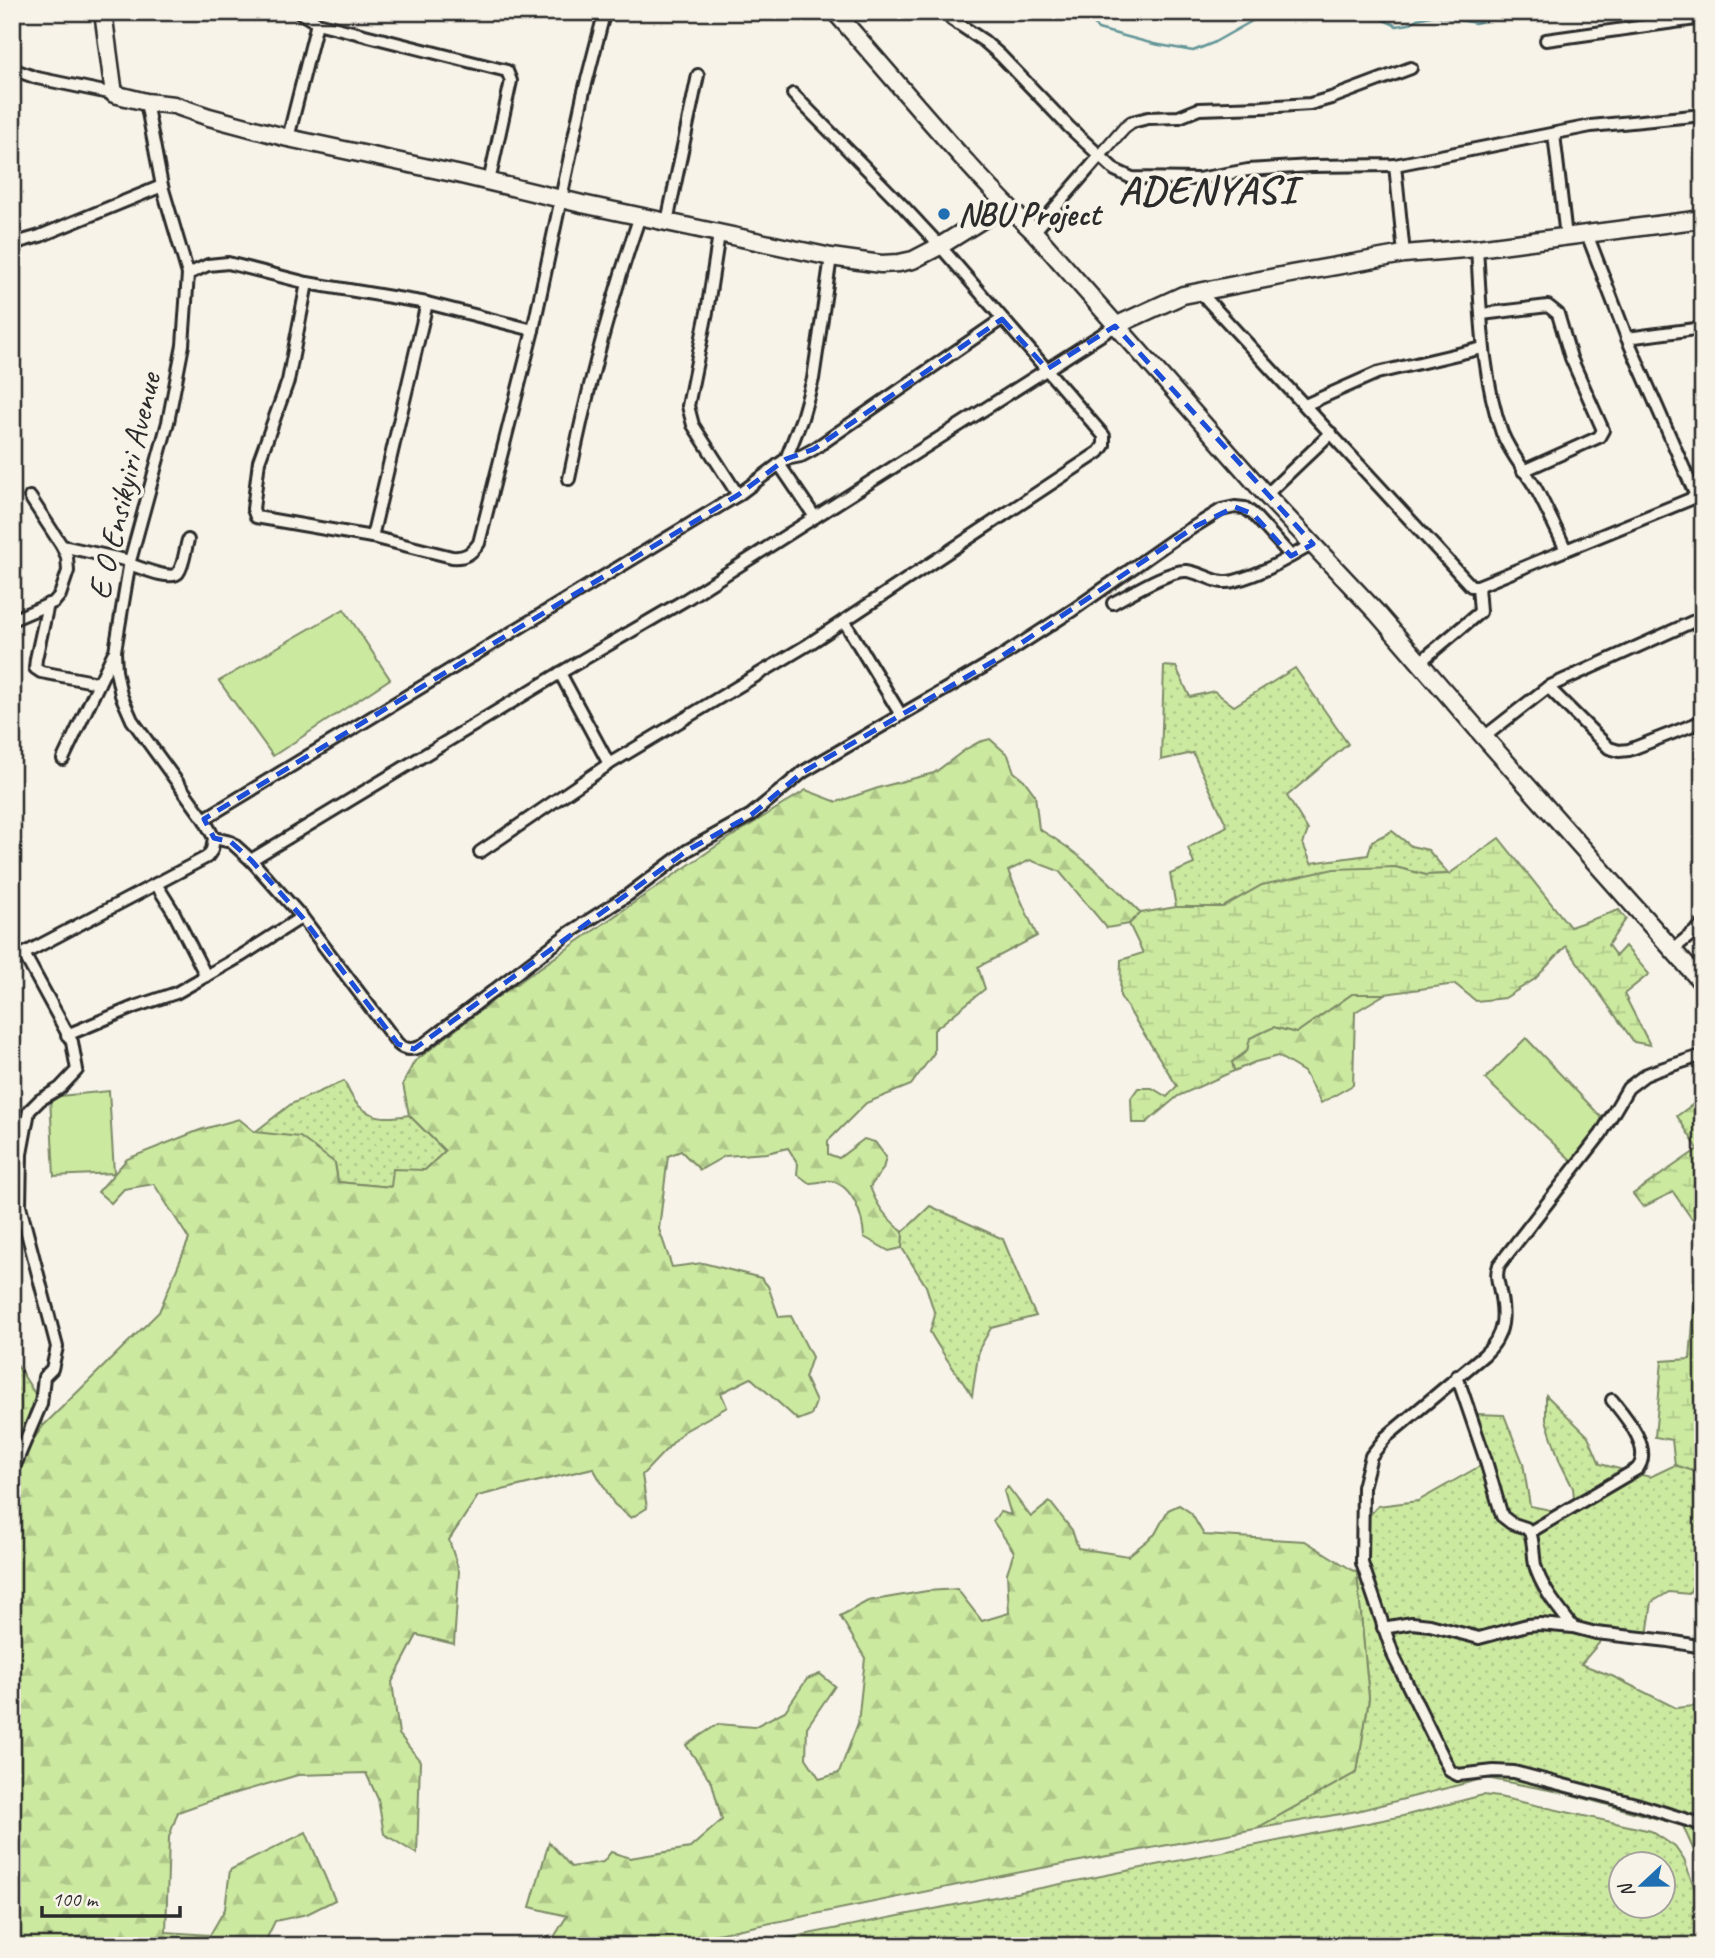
<svg xmlns="http://www.w3.org/2000/svg" width="1715" height="1958" viewBox="0 0 1715 1958" font-family="Caveat,sans-serif">
<defs>
<pattern id="grass-dots" width="8" height="8" patternUnits="userSpaceOnUse" patternTransform="scale(1.75)"><rect width="8" height="8" fill="#cce9a0"/><path d="M2 2h.1M6 6h.1" fill="none" stroke="#afc88a" stroke-width="1.8" stroke-linecap="round"/></pattern>
<pattern id="forest-firs" width="22" height="20" patternUnits="userSpaceOnUse" patternTransform="scale(1.75)"><rect width="22" height="20" fill="#cce9a0"/><path d="M5 1l3.5 6h-7zM16 11l3.5 6h-7z" fill="#afc88a"/></pattern>
<pattern id="wetland-marsh" width="20" height="14" patternUnits="userSpaceOnUse" patternTransform="scale(1.75)"><rect width="20" height="14" fill="#cce9a0"/><path d="M1 5h8M5 5V1M11 12h8M15 12V8" fill="none" stroke="#afc88a"/></pattern>
</defs>
<rect width="100%" height="100%" fill="#f7f3e8"/>
<filter id="ink" filterUnits="userSpaceOnUse"><feTurbulence type="fractalNoise" baseFrequency=".0143" numOctaves="2"/><feDisplacementMap in="SourceGraphic" scale="14" xChannelSelector="R" yChannelSelector="G"/><feConvolveMatrix kernelMatrix="1 2 1 2 8 2 1 2 1" color-interpolation-filters="sRGB"/></filter>
<g filter="url(#ink)">
<g fill="url(#grass-dots)" stroke="#7c8a66" stroke-width="2" fill-rule="evenodd">
<path d="M1164,666L1176,667L1190,697L1214,691L1234,706L1295,668L1348,744L1287,796L1308,830L1303,844L1311,863L1368,855L1372,841L1392,831L1411,846L1428,850L1449,874L1426,875L1395,867L1262,885L1223,907H1176L1170,874L1194,864L1188,848L1227,826L1193,753L1161,760Z"/>
<path d="M344,1081C348,1089 353,1101 359,1106C374,1120 391,1118 409,1115L445,1151L425,1170L391,1187L338,1182L335,1163L255,1132L291,1104Z"/>
<path d="M930,1206L1003,1239L1026,1295L1036,1316L991,1328L979,1349L972,1396C958,1374 942,1354 930,1332L935,1315L926,1286L902,1248L903,1232Z"/>
<path d="M12,1357L35,1394L43,1426L12,1470Z"/>
<path d="M1546,1395L1588,1436L1600,1464L1650,1477L1675,1465L1703,1474V1579L1696,1577L1689,1594L1669,1592L1652,1602L1647,1635L1611,1629L1581,1664L1612,1676L1676,1708L1703,1705V1871L1683,1826L1565,1793L1486,1778L1357,1811L1255,1829L1357,1772L1369,1698L1357,1574L1356,1530L1378,1506L1418,1501L1480,1466L1477,1414L1504,1415L1523,1463L1530,1506L1576,1515L1573,1488L1560,1462L1546,1420Z"/>
<path d="M12,1789L19,1799L18,1854L21,1907L18,1919L12,1920Z"/>
<path d="M1483,1795L1499,1797L1651,1831L1675,1847L1684,1860L1703,1911V1946H748L1403,1816ZM1620,1864H1662V1906H1620Z"/>
</g>
<g fill="url(#forest-firs)" stroke="#7c8a66" stroke-width="2">
<path d="M990,739L1008,755L1014,772L1024,780L1035,795L1039,829C1079,852 1109,881 1141,913L1129,924L1107,928L1059,871L1030,860L1008,871L1037,936L978,967L985,989L934,1030V1053L911,1085L866,1103L828,1141V1154L839,1158L864,1139L875,1142L886,1157L883,1169L870,1187C878,1208 886,1217 903,1232L902,1248L889,1251L864,1237C863,1217 854,1187 832,1181C826,1180 816,1183 809,1183L797,1174L798,1164L788,1148L767,1153L725,1156L700,1170L681,1151L668,1156L659,1229L672,1267L703,1263L761,1278L768,1286L779,1317L791,1316L812,1357L805,1378L816,1402L811,1415L798,1420L751,1378L721,1393L727,1407L683,1432L642,1475L647,1508L631,1518L614,1504L593,1468L478,1496L449,1540L459,1571L454,1644L417,1635L392,1682L399,1734L420,1761L417,1854L384,1834L378,1799L366,1773L298,1775L209,1801L178,1812L169,1837L166,1932L210,1935L225,1909L230,1870L306,1832L335,1900L307,1914L275,1921L263,1946H12V1920L18,1919L21,1906L18,1854L19,1799L12,1789V1470L43,1426L159,1312L189,1239L154,1184L124,1189L111,1203L98,1192L127,1159L200,1130L239,1119L255,1132L300,1137L335,1163L338,1182L391,1187L393,1169L425,1170L445,1151L409,1115L403,1084L414,1062L499,996L661,884L715,847L806,790L837,802L881,787L934,773L966,749L979,742Z"/>
<path d="M1352,994H1385L1355,1012L1353,1085L1321,1103L1304,1072L1278,1056L1255,1062L1234,1071L1232,1062L1247,1051L1249,1038L1274,1027L1296,1033Z"/>
<path d="M1008,1487L1031,1517L1050,1502L1072,1530L1078,1548L1128,1556L1155,1534L1168,1510L1179,1505L1191,1513L1204,1535L1305,1541L1357,1573L1369,1698L1357,1772L1255,1829L1031,1870L658,1946H553L551,1942L567,1916L530,1907L549,1842L571,1867L603,1862L611,1852L630,1858L690,1848L722,1820L712,1783L686,1745L718,1724L754,1727L785,1711L807,1679L820,1674L835,1686L807,1727L806,1758L820,1779L839,1773L858,1723L865,1658L840,1616L868,1601L927,1591L957,1589L982,1621L1009,1613L1007,1573L1014,1552L993,1521L1000,1512L1011,1515L1004,1491Z"/>
</g>
<g fill="url(#wetland-marsh)" stroke="#7c8a66" stroke-width="2">
<path d="M1499,838L1570,927L1619,910L1626,919L1608,945L1616,956L1625,946L1649,974L1624,994L1650,1045L1634,1042L1566,946L1535,979L1505,998L1476,1001L1455,984L1385,994H1352L1296,1033L1274,1027L1250,1038L1247,1051L1232,1062L1234,1071L1178,1096L1146,1123H1132L1131,1098L1138,1088H1152L1167,1097L1177,1086L1120,996L1121,960L1143,953L1129,924L1141,913L1176,907H1223L1262,885L1334,869L1395,867L1426,875L1449,874Z"/>
<path d="M1703,1097V1220L1692,1219L1673,1192L1643,1207L1633,1194L1698,1149L1677,1116Z"/>
<path d="M1703,1270V1474L1675,1465L1672,1440L1655,1437L1662,1361L1690,1359L1697,1275Z"/>
</g>
<g fill="#cce9a0" stroke="#7c8a66" stroke-width="2">
<path d="M344,609L390,679L273,756L219,681Z"/>
<path d="M1526,1038L1606,1122L1572,1161L1485,1079Z"/>
<path d="M109,1091L114,1173L54,1176L50,1097Z"/>
</g>
<g fill="none" stroke-linecap="round" stroke-linejoin="round">
<g stroke="#639598" stroke-width="2.5">
<path d="M1083,12L1098,29L1154,44L1193,51L1213,43L1268,12"/>
<path d="M1360,12L1375,16L1397,26L1409,24L1417,19L1435,15L1475,23L1488,20L1496,12"/>
</g>
<defs>
<g id="street">
<path d="M299,12L317,23L507,71L511,81L489,182"/>
<path d="M951,19L984,41L1000,55L1069,127L1115,170L1132,178L1198,179L1248,170L1311,166L1395,165L1591,126L1703,115"/>
<path d="M1546,40L1703,18"/>
<path d="M12,69L37,78L114,94"/>
<path d="M1554,134L1566,237"/>
<path d="M288,138L317,23"/>
<path d="M1395,165L1404,254"/>
<path d="M667,222L698,75"/>
<path d="M1034,232L1124,128L1132,122L1148,118L1179,117L1199,109L1262,107L1310,104L1331,98L1411,68"/>
<path d="M719,234L707,312L688,406L693,425L738,495"/>
<path d="M1587,234L1627,338L1696,496"/>
<path d="M12,244L40,236L162,186"/>
<path d="M1477,248C1481,309 1481,374 1502,433C1510,453 1524,469 1535,487C1546,507 1556,529 1566,550"/>
<path d="M188,274L208,265L228,263L307,283L427,303L533,330"/>
<path d="M307,283L288,381L259,461L253,509L256,517L372,537L452,557C465,558 471,554 479,543L533,330L583,95L603,18"/>
<path d="M1199,291L1471,586H1478L1703,494"/>
<path d="M1482,314L1548,306L1558,314L1571,358L1603,430L1599,437L1523,471"/>
<path d="M1627,338L1703,328"/>
<path d="M1305,405L1377,373L1483,348"/>
<path d="M786,459L801,456L814,449L1002,319"/>
<path d="M779,464L815,517"/>
<path d="M569,479C587,390 610,302 640,216"/>
<path d="M1266,495L1331,433"/>
<path d="M372,537L427,303"/>
<path d="M62,546L130,561"/>
<path d="M129,564C139,567 171,581 178,573C184,565 185,550 188,540"/>
<path d="M1113,603C1130,594 1170,569 1187,571C1204,573 1217,586 1234,581C1263,574 1288,558 1313,544"/>
<path d="M48,604L36,659L35,668L41,672L99,683"/>
<path d="M12,620L54,602L60,595L68,571L67,557L62,546L30,497"/>
<path d="M844,621L901,715"/>
<path d="M1420,662L1480,612L1478,586"/>
<path d="M560,673L609,764"/>
<path d="M1548,687L1609,748L1619,751L1629,750L1703,721"/>
<path d="M1484,737L1548,687L1703,617"/>
<path d="M63,759L113,654"/>
<path d="M204,819L738,495L786,459L802,418L813,379L831,257"/>
<path d="M214,838L231,842L251,860L302,917L398,1044C404,1050 412,1050 420,1047L569,933L628,895L688,850L751,815L803,772L999,658L1073,610L1174,539L1221,510L1235,507L1245,508L1253,514L1291,556"/>
<path d="M480,852L609,764L809,644L1099,452L1104,445V436L940,246L902,205L793,94"/>
<path d="M251,860L560,673L685,600L1115,326"/>
<path d="M156,884L173,911L206,976"/>
<path d="M1672,950L1703,925"/>
<path d="M12,960L207,857L212,850L214,838L204,819L132,720L121,695L116,671L115,651L130,561L168,422L183,345L188,274L162,186L146,102"/>
<path d="M67,1035L134,1007L176,993L241,956L302,917"/>
<path d="M1703,1055L1655,1071L1645,1075L1628,1088L1601,1134L1499,1265C1496,1274 1497,1278 1499,1287C1505,1314 1506,1335 1484,1355L1386,1437L1371,1456L1363,1487L1362,1563L1394,1657L1450,1771L1458,1775L1494,1771L1514,1772L1636,1804L1703,1825"/>
<path d="M12,1218L20,1206L21,1154L29,1111L40,1100L60,1088L77,1070L72,1042L24,954"/>
<path d="M1457,1376L1485,1458L1502,1516L1511,1523L1526,1528L1530,1532C1534,1543 1533,1554 1535,1565C1541,1588 1559,1609 1573,1627"/>
<path d="M12,1472L41,1404L44,1377L52,1369L57,1347L20,1206"/>
<path d="M1530,1532L1637,1469C1654,1449 1625,1416 1612,1400"/>
<path d="M1383,1628L1412,1623L1430,1625L1479,1638L1527,1625L1540,1624L1573,1627L1596,1633L1669,1641L1703,1647"/>
</g>
<g id="secondary">
<path d="M103,12L114,94L146,102L174,105L209,117L288,138L457,174L582,204L831,257L881,264L899,263L913,260L940,246L1006,205"/>
<path d="M835,12C901,86 963,164 1034,232L1266,495L1377,613L1484,737L1703,984"/>
<path d="M1115,326L1183,295L1291,274L1404,254L1477,248L1703,219"/>
</g>
</defs>
<use href="#street" stroke="#2b2b2b" stroke-width="16"/>
<use href="#secondary" stroke="#2b2b2b" stroke-width="21"/>
<use href="#street" stroke="#f7f3e8" stroke-width="10"/>
<use href="#secondary" stroke="#f7f3e8" stroke-width="16"/>
</g>
</g>
<path fill="none" stroke="#1d4ed8" stroke-width="5" stroke-dasharray="14 9" stroke-linejoin="round" d="M1002,319L1047,369L1115,326L1313,544L1291,556L1253,514L1235,507L1196,526L999,658L803,772L751,815L688,850L414,1049L398,1044L302,917L251,860L231,842L214,838L204,819L738,495L786,459L814,449Z"/>
<circle fill="#1f6fb2" stroke="#f7f3e8" stroke-width="2.5" cx="944" cy="214" r="7"/>
<g text-anchor="middle" dominant-baseline="central" stroke-width="7" stroke-linejoin="round" paint-order="stroke">
<g font-size="33" font-weight="bold" fill="#2b2b2b" stroke="#f7f3e8" text-anchor="start">
<text x="958" y="214">NBU Project</text>
</g>
<g font-size="33" fill="#2b2b2b" stroke="#f7f3e8">
<text transform="translate(124 486) rotate(-77)">E O Ensikyiri Avenue</text>
</g>
<g font-size="40" font-weight="bold" letter-spacing="2" fill="#2b2b2b" stroke="#f7f3e8">
<text x="1208" y="190">ADENYASI</text>
</g>
</g>
<rect width="1715" height="1958" fill="none" stroke="#f7f3e8" stroke-width="42"/>
<rect x="21" y="21" width="1673" height="1916" fill="none" stroke="#2b2b2b" stroke-width="2.5" filter="url(#ink)"/>
<g transform="translate(1642 1885) rotate(248)"><circle r="33" fill="#f7f3e8" stroke="#a5a39c" stroke-width="2"/>
<path d="M0-5L12 26L0 18L-12 26Z" fill="#1f6fb2"/>
<text y="-10" font-size="19" font-weight="bold" text-anchor="middle" fill="#2b2b2b">N</text>
</g>
<path d="M42 1906v10h138v-10" fill="none" stroke="#2b2b2b" stroke-width="3.5"/>
<text x="52" y="1906" font-size="21" fill="#2b2b2b" stroke="#f7f3e8" stroke-width="5" paint-order="stroke">100 m</text>
</svg>
